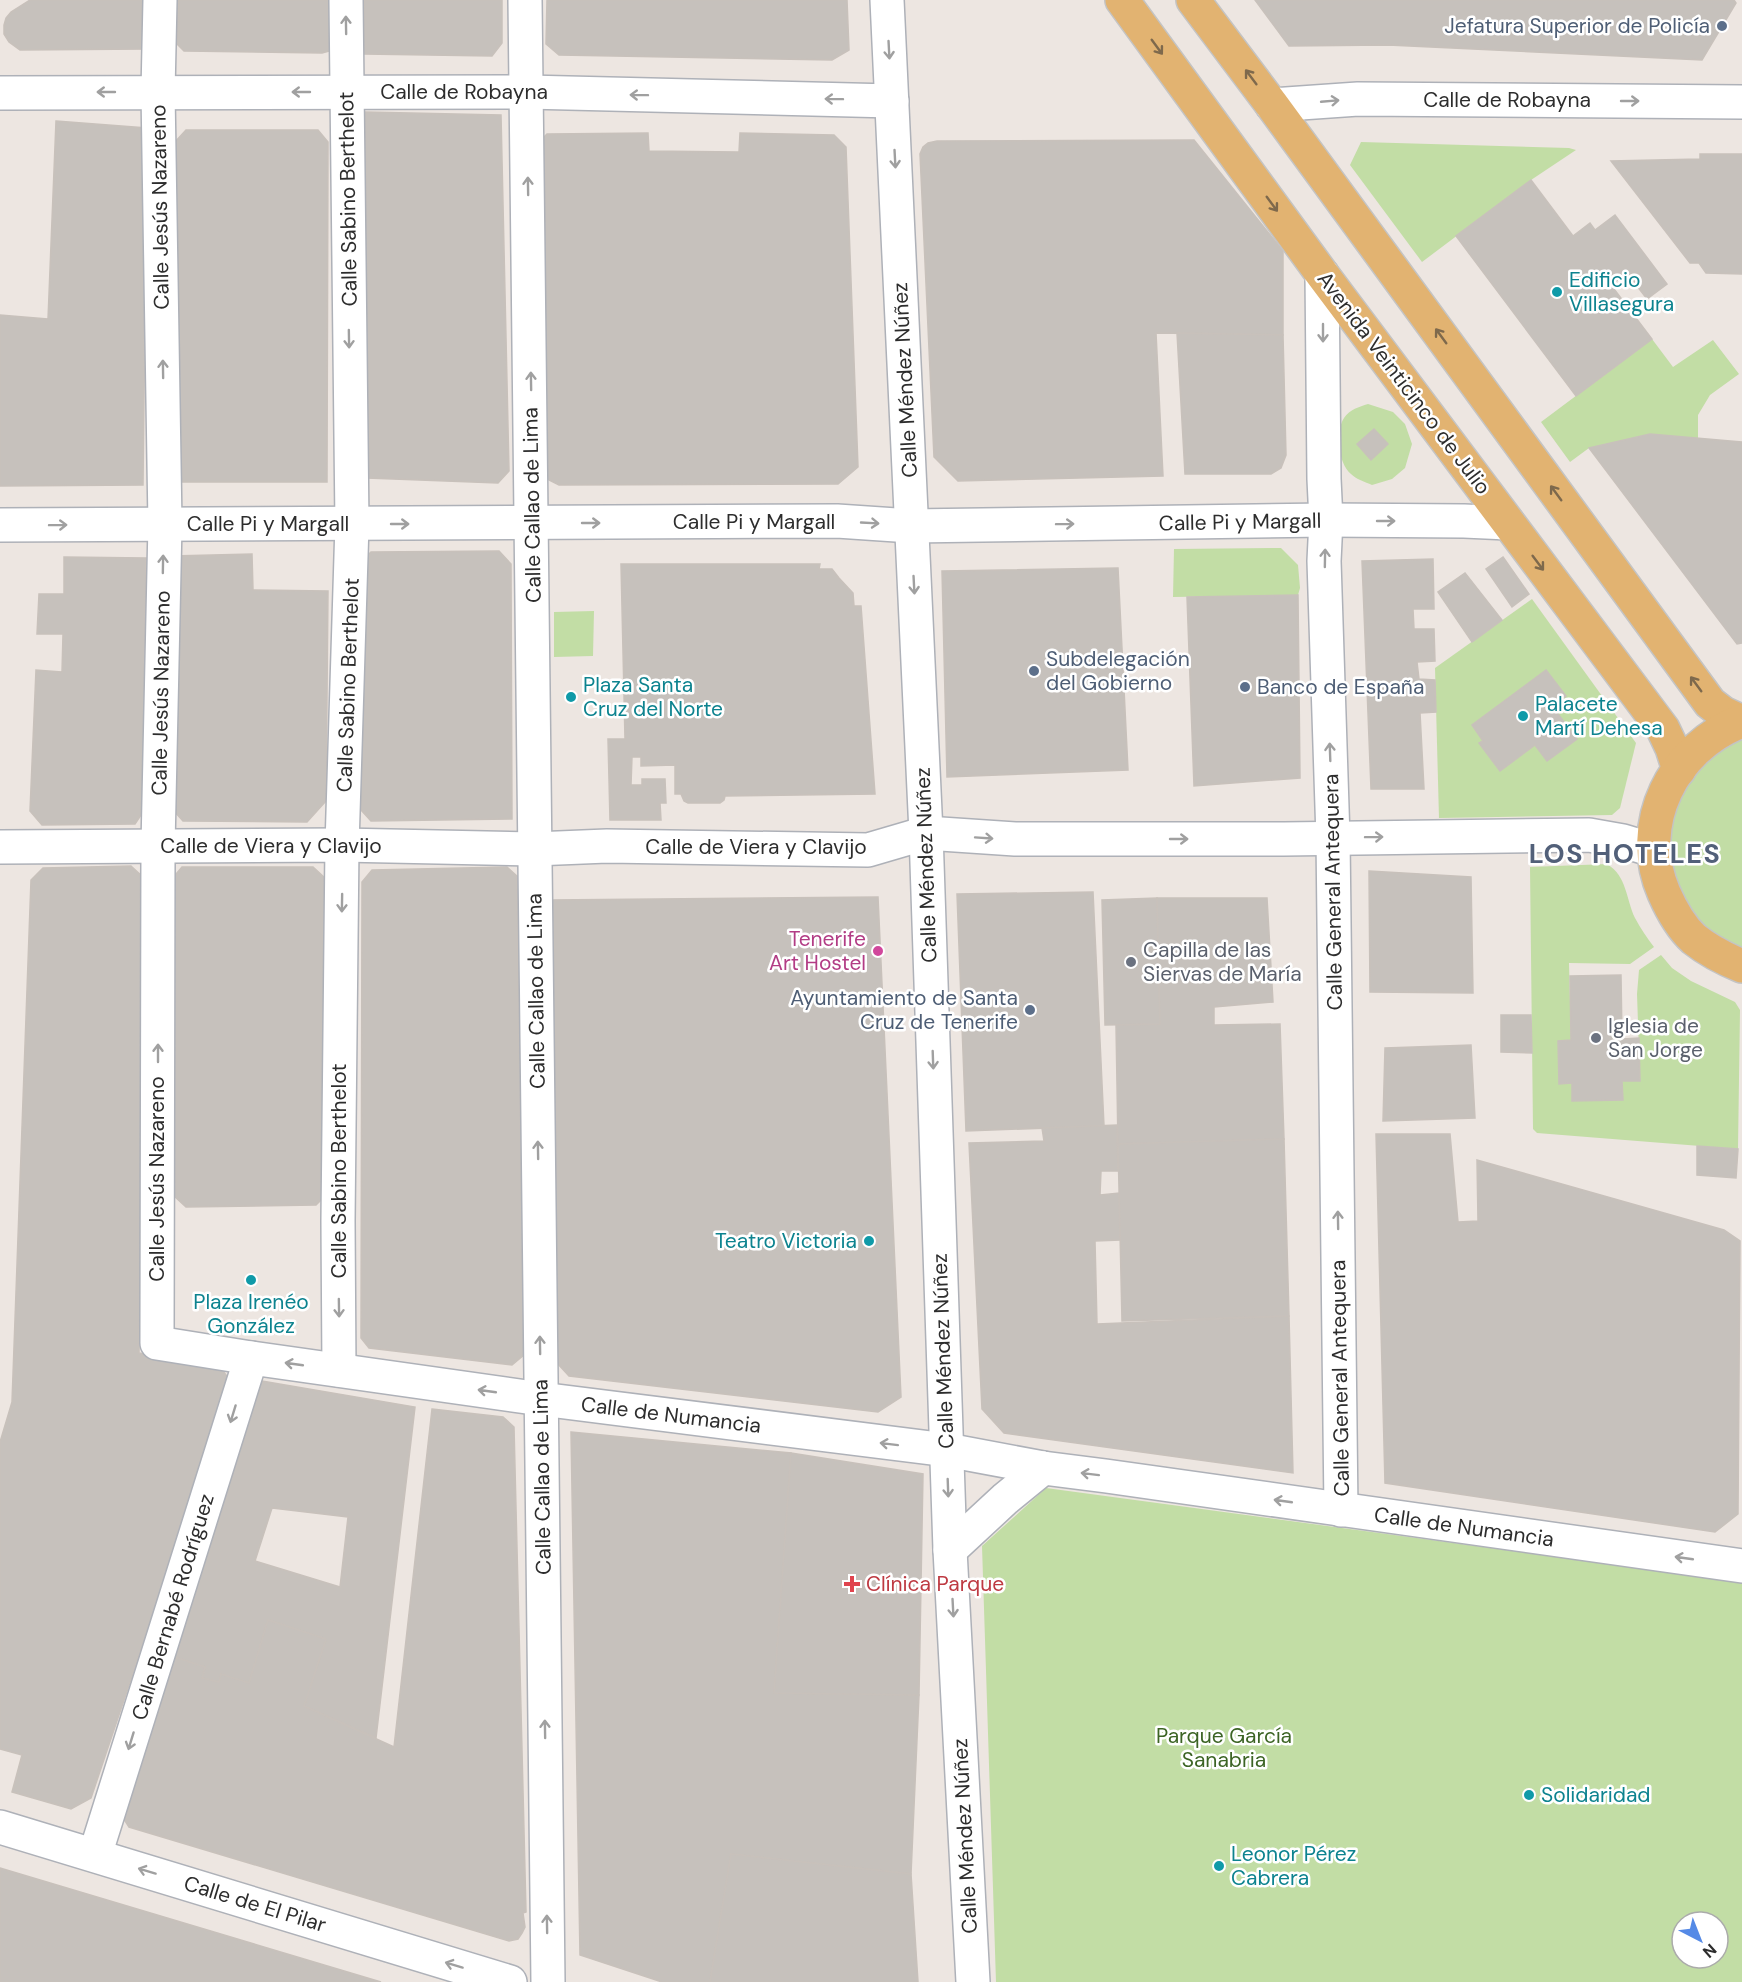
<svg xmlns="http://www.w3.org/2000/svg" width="1742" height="1982" viewBox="0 0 1742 1982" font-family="'DM Sans',sans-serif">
<rect width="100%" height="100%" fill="#ede6e1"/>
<g fill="#c2dda5" fill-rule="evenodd">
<path d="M1361,142L1569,148L1576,150L1531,180L1422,262L1350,165Z"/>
<path d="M1652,339L1673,367L1713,340L1739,374L1710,395L1698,415V439L1650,434L1589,448L1570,462L1541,422Z"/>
<path d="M1368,404L1393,412L1405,424L1412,444L1405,468L1392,479L1372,485C1365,482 1356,479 1351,474C1338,463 1335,432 1344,418C1350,409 1359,407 1368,404Z"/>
<path d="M1281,548L1298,565L1300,588L1298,595L1173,597L1174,549Z"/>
<path d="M1532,599L1636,743L1620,808L1612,815L1439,818L1435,668Z"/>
<path d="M594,611L593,656L554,657V612Z"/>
<path d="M1742,738V952L1707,931L1683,902L1670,867L1669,829L1680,793L1702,762L1734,741Z"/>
<path d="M1607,864C1627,876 1626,899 1635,918C1641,929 1647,938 1654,947L1630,964L1569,963L1571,1040L1558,1041L1559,1083H1572V1101L1622,1100V1081L1640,1080L1637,994L1639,970L1661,955L1672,968L1691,981L1735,1002L1740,1010L1738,1149L1537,1133L1533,1129L1530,867Z"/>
<path d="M1046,1488L1742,1582V1982H996L982,1546ZM1682,1922H1718V1958H1682Z"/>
</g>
<g fill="#c6c1bc" stroke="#c8c1bb" stroke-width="1.5" fill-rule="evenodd">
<path d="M30,0H146V49L20,50L9,42L4,34V25L6,18L11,12Z"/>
<path d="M178,0H333V47L329,51L322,53L184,51L177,44Z"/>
<path d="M364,0H502V43L492,56L364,54Z"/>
<path d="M547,0H847L849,50L832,60L559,55L546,44Z"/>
<path d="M1255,0H1734L1736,3L1702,60L1388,45L1289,46Z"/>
<path d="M365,112L501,115L509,471L498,483L367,478Z"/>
<path d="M56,121L147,128L143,485L0,486V315L48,319Z"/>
<path d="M186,130H318L328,142L327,482H173L174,143Z"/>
<path d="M648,133L649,151L739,152L740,133L834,135L846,147L858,467L838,484L559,485L549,480L543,465L542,139L547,134Z"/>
<path d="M1194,140L1283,251V335L1156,333L1163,476L958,481L934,457L920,154L923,147L928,143L937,141Z"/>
<path d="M1700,154H1742V274L1706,273L1699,263H1690L1611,161L1700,159Z"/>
<path d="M1531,180L1573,236L1590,223L1595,230L1615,215L1667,284L1647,299L1627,273L1611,285L1652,339L1576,396L1456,236Z"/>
<path d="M1177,333L1283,335L1286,455L1281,468L1271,474H1185Z"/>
<path d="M1374,429L1388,444L1371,460L1357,444Z"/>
<path d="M1650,434L1742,442V643L1737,644L1589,448Z"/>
<path d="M499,551L511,564L512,819L371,821L361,810L362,561L371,552Z"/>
<path d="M252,554L253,590L328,591L326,801L307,822L183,821L174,811L172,556Z"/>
<path d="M64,557L146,558L143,812L135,824L42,825L30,811L36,670L62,672L63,634H37L39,594H64Z"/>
<path d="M1503,557L1529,594L1512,607L1486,569Z"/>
<path d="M1433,559L1434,609H1413L1414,629H1434L1435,661L1417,662L1419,679L1435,680L1436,712L1420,713L1424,789H1371L1362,561Z"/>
<path d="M621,564H820L819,569H832L839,578L853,593L854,606H861L875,794L725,796L724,800L720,803H688L684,801L681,794H675V765L641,766V757H632L631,785H642V779H665L666,803H660L661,820H610L608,739H625Z"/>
<path d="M1118,568L1128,770L947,777L942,571Z"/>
<path d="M1465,573L1502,620L1472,642L1438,592Z"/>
<path d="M1298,595L1300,778L1194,786L1187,597Z"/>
<path d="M1546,670L1566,696L1552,706L1577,739L1547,761L1535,745L1500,771L1479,743L1483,741L1472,725Z"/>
<path d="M131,866L143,877V1111L139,1353L221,1368L231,1382L91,1798L71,1809L12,1792L22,1755L0,1749V1442L12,1402L31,880L43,868Z"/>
<path d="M182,867H313L325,878L327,1194L316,1205L186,1207L174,1196L171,880Z"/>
<path d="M507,867L517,876L524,1355L512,1365L369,1348L361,1338L362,882L372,870Z"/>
<path d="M1369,871L1471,877L1473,993L1370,992Z"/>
<path d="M1093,892L1104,1126L966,1131L957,894Z"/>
<path d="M878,897L901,1397L878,1412L569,1376L557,1363L550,900Z"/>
<path d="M1157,898L1160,1024L1105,1025L1102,900Z"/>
<path d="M1157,898H1267L1273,1002L1214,1007V1025L1280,1024L1284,1139L1118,1144L1116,1025L1160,1024Z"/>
<path d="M1621,975L1622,1039L1639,1038L1640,1081H1622L1623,1100L1572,1101V1083L1559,1084L1558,1041L1571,1040L1570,976Z"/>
<path d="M1501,1015H1531L1532,1053L1501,1052Z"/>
<path d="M1471,1045L1475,1118L1383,1121L1385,1048Z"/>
<path d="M1117,1125L1118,1171H1101L1100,1195L1119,1193L1120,1240L1095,1241L1097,1324L1289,1316L1293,1473L1004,1433L982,1409L969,1143L1044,1141L1042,1128Z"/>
<path d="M1376,1134H1450L1458,1222L1478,1221L1477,1160L1724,1230L1740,1241L1738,1514L1715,1532L1385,1483Z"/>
<path d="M1284,1139L1289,1316L1122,1321L1118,1144Z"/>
<path d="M1697,1146L1738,1149L1736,1178L1697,1175Z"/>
<path d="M256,1380L415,1407L376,1738L304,1706L326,1639L268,1620L249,1683L221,1674L219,1682L202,1678L205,1667L171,1656ZM272,1508L348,1517L340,1587L255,1561Z"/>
<path d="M432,1409L503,1417L514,1427L526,1912L523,1913L525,1927L522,1933L518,1939L509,1941L129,1827L120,1813L171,1656L205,1667L202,1678L219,1682L221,1674L249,1683L268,1620L326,1639L304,1706L394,1747Z"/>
<path d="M571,1432L791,1453L774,1693L919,1695L911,1874L731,1854L710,1982H662L580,1955Z"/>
<path d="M791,1453L923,1474L919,1695L774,1693Z"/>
<path d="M731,1854L911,1874L918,1982H710Z"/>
<path d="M0,1868L381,1982H0Z"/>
</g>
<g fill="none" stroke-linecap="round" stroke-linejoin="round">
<defs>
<g id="minor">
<path d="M160,0L158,92L165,524L158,846L157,1343L251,1358L541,1399L947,1450L1043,1468L1106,1476L1742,1566"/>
<path d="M525,0L548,1982"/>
<path d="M887,0L926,833L950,1550L973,1982"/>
<path d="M0,93L527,92L892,101"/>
<path d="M1272,105L1358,99L1742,102"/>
<path d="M1322,274L1324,479L1326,520L1324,561L1333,838L1341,1510"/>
<path d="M0,525L837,521L911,526L1326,520L1464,521L1508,523"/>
<path d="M0,847L342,845L534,849L607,846L868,850L926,833L1015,839H1284L1589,835L1623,841L1653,850"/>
<path d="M339,1370L338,1221L342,845L352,524L346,0"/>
<path d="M950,1550L1005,1499L1043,1468"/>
<path d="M0,1827L510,1982"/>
<path d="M95,1855L251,1358"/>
</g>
<g id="major">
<path d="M1122,0L1322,274L1663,729L1672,748L1679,770"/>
<path d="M1193,0L1272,105L1710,703L1723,713L1740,721"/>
<path d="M1742,721C1673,747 1634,824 1664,893C1671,909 1681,927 1694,939C1709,951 1725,959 1742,966"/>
</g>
</defs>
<use href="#minor" stroke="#aeb1b8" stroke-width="36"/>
<use href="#major" stroke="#c4c4c4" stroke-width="36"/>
<use href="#minor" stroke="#fff" stroke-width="33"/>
<use href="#major" stroke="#e2b371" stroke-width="33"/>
</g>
<defs><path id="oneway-shaft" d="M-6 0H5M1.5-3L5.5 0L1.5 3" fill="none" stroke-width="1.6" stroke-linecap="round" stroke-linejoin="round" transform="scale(1.5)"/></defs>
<g stroke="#a0a0a0">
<use href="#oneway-shaft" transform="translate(346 25) rotate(-91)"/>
<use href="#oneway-shaft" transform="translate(889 50) rotate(87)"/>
<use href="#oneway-shaft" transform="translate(106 92) rotate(180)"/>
<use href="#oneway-shaft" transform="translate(301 92) rotate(180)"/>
<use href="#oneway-shaft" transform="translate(639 95) rotate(-179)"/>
<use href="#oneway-shaft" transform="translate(834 99) rotate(-179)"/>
<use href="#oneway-shaft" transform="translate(1330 101) rotate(-5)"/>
<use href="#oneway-shaft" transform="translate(1630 101)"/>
<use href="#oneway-shaft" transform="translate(895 159) rotate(87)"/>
<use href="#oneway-shaft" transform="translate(528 186) rotate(-91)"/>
<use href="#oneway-shaft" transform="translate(1323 333) rotate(90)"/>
<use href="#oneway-shaft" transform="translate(349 339) rotate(89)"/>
<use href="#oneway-shaft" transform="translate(163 369) rotate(-91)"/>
<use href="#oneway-shaft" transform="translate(531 381) rotate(-91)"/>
<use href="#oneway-shaft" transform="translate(1386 521)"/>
<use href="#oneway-shaft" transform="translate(591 523)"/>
<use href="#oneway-shaft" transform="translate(870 523) rotate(3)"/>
<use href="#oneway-shaft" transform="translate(400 524)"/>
<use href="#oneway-shaft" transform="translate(1065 524) rotate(-1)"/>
<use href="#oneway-shaft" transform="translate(58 525) rotate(-1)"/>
<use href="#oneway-shaft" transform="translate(1325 558) rotate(-89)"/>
<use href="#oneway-shaft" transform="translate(163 564) rotate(-89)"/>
<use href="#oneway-shaft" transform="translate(914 585) rotate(87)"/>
<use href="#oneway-shaft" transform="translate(1330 752) rotate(-92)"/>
<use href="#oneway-shaft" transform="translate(1374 837) rotate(-1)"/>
<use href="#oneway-shaft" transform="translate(984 838) rotate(4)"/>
<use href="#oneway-shaft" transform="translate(1179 839)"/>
<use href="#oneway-shaft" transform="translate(342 903) rotate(91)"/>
<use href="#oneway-shaft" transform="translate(158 1053) rotate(-90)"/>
<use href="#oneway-shaft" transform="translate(933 1060) rotate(88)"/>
<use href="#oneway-shaft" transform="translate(538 1150) rotate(-91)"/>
<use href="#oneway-shaft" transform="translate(1338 1220) rotate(-91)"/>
<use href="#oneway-shaft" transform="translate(339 1308) rotate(89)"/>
<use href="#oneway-shaft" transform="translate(540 1345) rotate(-91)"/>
<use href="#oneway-shaft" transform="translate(294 1364) rotate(-172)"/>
<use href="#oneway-shaft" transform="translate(487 1391) rotate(-172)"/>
<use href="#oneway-shaft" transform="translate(233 1414) rotate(107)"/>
<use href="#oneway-shaft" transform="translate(889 1444) rotate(-173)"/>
<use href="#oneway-shaft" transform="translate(1090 1474) rotate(-173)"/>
<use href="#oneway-shaft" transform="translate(948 1488) rotate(88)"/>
<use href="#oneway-shaft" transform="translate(1283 1501) rotate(-172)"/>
<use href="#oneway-shaft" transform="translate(1684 1558) rotate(-172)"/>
<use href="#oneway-shaft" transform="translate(953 1608) rotate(87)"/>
<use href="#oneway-shaft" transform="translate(545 1729) rotate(-91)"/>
<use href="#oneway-shaft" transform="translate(131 1741) rotate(107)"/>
<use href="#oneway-shaft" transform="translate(147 1871) rotate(-163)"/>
<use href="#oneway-shaft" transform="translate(547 1924) rotate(-91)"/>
<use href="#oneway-shaft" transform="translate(454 1965) rotate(-163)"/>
</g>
<g stroke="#7e694c">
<use href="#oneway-shaft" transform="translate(1157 47) rotate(54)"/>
<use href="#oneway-shaft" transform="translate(1251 77) rotate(-127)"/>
<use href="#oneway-shaft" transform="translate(1272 204) rotate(54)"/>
<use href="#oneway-shaft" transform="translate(1441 336) rotate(-126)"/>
<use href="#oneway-shaft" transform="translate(1556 493) rotate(-126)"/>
<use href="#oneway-shaft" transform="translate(1538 563) rotate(53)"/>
<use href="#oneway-shaft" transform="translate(1696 684) rotate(-126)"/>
</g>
<g fill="#5c6f8a" stroke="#fff" stroke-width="2">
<circle cx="1722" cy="26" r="6"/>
<circle cx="1034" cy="671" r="6"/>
<circle cx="1245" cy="687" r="6"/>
<circle cx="1030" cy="1010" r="6"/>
</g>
<g fill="#0f9aa8" stroke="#fff" stroke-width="2">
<circle cx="1557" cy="292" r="6"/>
<circle cx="571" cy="697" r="6"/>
<circle cx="1523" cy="716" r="6"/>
<circle cx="869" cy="1241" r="6"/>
<circle cx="251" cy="1280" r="6"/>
<circle cx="1529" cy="1795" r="6"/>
<circle cx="1219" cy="1866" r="6"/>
</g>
<circle fill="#d1479c" stroke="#fff" stroke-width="2" cx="878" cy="951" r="6"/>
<g fill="#6b7280" stroke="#fff" stroke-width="2">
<circle cx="1131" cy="962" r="6"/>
<circle cx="1596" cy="1038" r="6"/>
</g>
<path fill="#e0444e" stroke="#fff" stroke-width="2" d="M849 1575h6v6h6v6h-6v6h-6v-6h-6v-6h6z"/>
<g text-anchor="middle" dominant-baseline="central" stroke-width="5" stroke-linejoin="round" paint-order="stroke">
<g font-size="21" fill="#4e5e75" stroke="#fff" text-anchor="end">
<text x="1710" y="26">Jefatura Superior de Policía</text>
<text x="1046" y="659" text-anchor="start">Subdelegación<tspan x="1046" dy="24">del Gobierno</tspan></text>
<text x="1257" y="687" text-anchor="start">Banco de España</text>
<text x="1018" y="998">Ayuntamiento de Santa<tspan x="1018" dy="24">Cruz de Tenerife</tspan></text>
</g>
<g font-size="21" fill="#2d2d2d" stroke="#fff">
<text x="464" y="92">Calle de Robayna</text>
<text x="1507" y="100">Calle de Robayna</text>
<text transform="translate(348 199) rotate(-91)">Calle Sabino Berthelot</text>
<text transform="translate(160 207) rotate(-91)">Calle Jesús Nazareno</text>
<text transform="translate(905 380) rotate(-93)">Calle Méndez Núñez</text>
<text transform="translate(1404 383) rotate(53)">Avenida Veinticinco de Julio</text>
<text transform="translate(532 505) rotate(-91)">Calle Callao de Lima</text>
<text x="754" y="522">Calle Pi y Margall</text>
<text transform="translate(1240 522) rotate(-1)">Calle Pi y Margall</text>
<text x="268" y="524">Calle Pi y Margall</text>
<text transform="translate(348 685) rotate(-88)">Calle Sabino Berthelot</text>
<text transform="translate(161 693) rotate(-89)">Calle Jesús Nazareno</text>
<text x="271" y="846">Calle de Viera y Clavijo</text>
<text x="756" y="847">Calle de Viera y Clavijo</text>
<text transform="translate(926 865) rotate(-92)">Calle Méndez Núñez</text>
<text transform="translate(1333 892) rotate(-91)">Calle General Antequera</text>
<text transform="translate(536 991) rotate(-91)">Calle Callao de Lima</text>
<text transform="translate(339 1171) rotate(-90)">Calle Sabino Berthelot</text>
<text transform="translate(157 1179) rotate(-90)">Calle Jesús Nazareno</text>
<text transform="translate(943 1351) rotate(-92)">Calle Méndez Núñez</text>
<text transform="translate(1340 1378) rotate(-91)">Calle General Antequera</text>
<text transform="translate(671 1415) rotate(7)">Calle de Numancia</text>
<text transform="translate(542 1477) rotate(-91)">Calle Callao de Lima</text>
<text transform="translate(1464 1527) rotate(8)">Calle de Numancia</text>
<text transform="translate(173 1607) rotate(-73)">Calle Bernabé Rodríguez</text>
<text transform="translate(965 1836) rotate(-93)">Calle Méndez Núñez</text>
<text transform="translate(255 1904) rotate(17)">Calle de El Pilar</text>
</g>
<g font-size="21" fill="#0d838f" stroke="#fff" text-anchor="start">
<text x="1569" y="280">Edificio<tspan x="1569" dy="24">Villasegura</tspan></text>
<text x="583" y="685">Plaza Santa<tspan x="583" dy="24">Cruz del Norte</tspan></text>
<text x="1535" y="704">Palacete<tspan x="1535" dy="24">Martí Dehesa</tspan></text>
<text x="857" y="1241" text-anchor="end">Teatro Victoria</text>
<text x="251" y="1302" text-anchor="middle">Plaza Irenéo<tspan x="251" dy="24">González</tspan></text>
<text x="1541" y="1795">Solidaridad</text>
<text x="1231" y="1854">Leonor Pérez<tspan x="1231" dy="24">Cabrera</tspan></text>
</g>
<g font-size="21" fill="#b23c85" stroke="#fff" text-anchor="end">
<text x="866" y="939">Tenerife<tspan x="866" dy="24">Art Hostel</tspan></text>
</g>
<g font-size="21" fill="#5b616d" stroke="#fff" text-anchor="start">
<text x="1143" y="950">Capilla de las<tspan x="1143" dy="24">Siervas de María</tspan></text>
<text x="1608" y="1026">Iglesia de<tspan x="1608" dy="24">San Jorge</tspan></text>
</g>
<g font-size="21" fill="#be3a42" stroke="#fff" text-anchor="start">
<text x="866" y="1584">Clínica Parque</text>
</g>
<g font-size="21" fill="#3c6424" stroke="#fff">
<text x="1224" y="1736">Parque García<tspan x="1224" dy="24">Sanabria</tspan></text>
</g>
<g font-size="27" font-weight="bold" letter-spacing="1.5" fill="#526079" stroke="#fff">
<text x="1625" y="853">LOS HOTELES</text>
</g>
</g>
<g transform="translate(1700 1940) rotate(138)"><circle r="28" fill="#ffffff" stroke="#ababab" stroke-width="1.5"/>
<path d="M0-4.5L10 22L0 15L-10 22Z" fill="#558ae6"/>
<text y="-9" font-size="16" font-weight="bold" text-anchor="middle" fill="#2d2d2d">N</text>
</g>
</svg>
